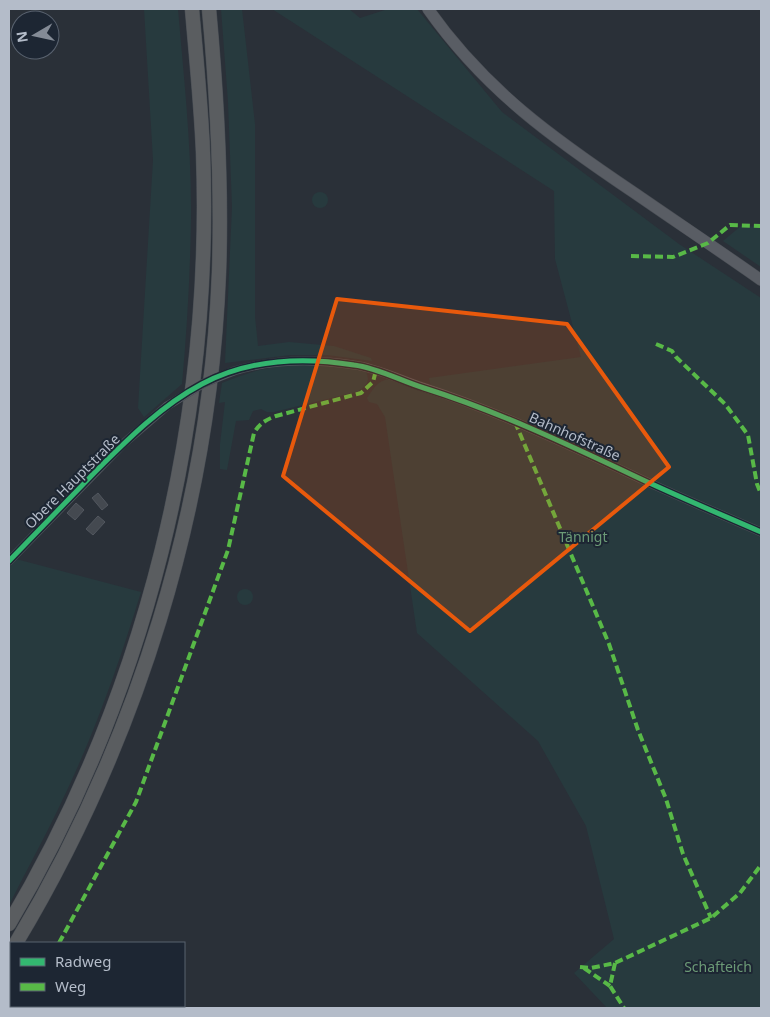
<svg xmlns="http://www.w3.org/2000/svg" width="770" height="1017" viewBox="0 0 770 1017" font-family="'Noto Sans',sans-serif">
<rect width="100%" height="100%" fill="#2a3038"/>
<g fill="#273a3e">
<path d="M144,9H178C184,79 192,151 191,221C190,276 187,330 182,384L144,417L138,408L153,160Z"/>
<path d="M221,9H242L255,124V317L258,346L289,342L334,346L371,358L372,361L327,355H291L225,363L232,207L228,102Z"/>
<path d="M272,9H349L360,18L388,9H417L502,112L679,244L761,298V1008H607L574,973L614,939L586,826L538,741L417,633L385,417L377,404L369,402L367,398C374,388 378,380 390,379L432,392L429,378L581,357L555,259L554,191Z"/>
<circle cx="320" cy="200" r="8"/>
<path d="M741,226L761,227V267L723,241Z"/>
<path d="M302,363L352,368L366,372C371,382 365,387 356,392L274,412H267L261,409L253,411L249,420L236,421L227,470L220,469V444L225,402L219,403L222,383C250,371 272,366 302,363Z"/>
<path d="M16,559L141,592C119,664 94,735 61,803C45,837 26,871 9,905V568Z"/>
<circle cx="245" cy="597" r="8"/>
</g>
<g fill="#444950" stroke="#52575f">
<path d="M98,493L108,505L102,510L92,498Z"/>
<path d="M76,503L84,510L75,520L67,513Z"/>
<path d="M98,516L105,522L93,535L86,529Z"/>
</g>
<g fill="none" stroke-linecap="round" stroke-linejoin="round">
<defs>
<g id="street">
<path d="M234,371C273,359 314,359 354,365C378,368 400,380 423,387C499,412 571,446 643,480C682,498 722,515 761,532"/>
<path d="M9,561L123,444L167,406"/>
</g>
<path id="secondary" d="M428,9C486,91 554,139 636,194C678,223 720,251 761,280"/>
<g id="highway">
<path d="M9,924C147,692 213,420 203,152C201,104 196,56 192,9"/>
<path d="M16,943C137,741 210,508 219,272C222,185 217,96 209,9"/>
<path d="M9,956L11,952"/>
</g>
</defs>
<use href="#street" stroke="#484c53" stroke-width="9"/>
<use href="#secondary" stroke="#484c53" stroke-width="12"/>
<use href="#highway" stroke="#474c53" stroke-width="15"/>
<use href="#street" stroke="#5a5e66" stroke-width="8"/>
<use href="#secondary" stroke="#595d64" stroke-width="11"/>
<use href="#highway" stroke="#5a5d60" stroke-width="14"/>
<defs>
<path id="street-bridge" d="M167,406L204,383L234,371"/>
</defs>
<use href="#street-bridge" stroke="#484c53" stroke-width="9" stroke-linecap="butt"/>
<use href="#street-bridge" stroke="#5a5e66" stroke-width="8"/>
<g stroke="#58b947" stroke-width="4" stroke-dasharray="8 4" stroke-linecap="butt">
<path d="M631,256L673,257L708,243L730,225L761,226"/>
<path d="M656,344L672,351L676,357L725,404L748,435L757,484L761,494"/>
<path d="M515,422L609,644L638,730L666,799L683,854L711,918"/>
<path d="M59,943L136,802L228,550L254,433C259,424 265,420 276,416L361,393L373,382L376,370"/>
<path d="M615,963L610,986L624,1008"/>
<path d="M580,967L591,968L615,963L711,918L740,893L761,865"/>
<path d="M584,968L610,986"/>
<path d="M14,1008L16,1006"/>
</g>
<defs>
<path id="cycleway" d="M9,561C38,531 67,501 96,471C128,439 162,405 202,384C249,359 304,357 354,365C378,368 401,381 424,388C500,412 571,446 643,480C682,498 722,515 761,532"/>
</defs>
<use href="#cycleway" stroke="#1d2633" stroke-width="8"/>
<use href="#cycleway" stroke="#33b770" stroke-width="5"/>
</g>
<path fill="#e8590c" fill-opacity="0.2" stroke="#e8590c" stroke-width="4" stroke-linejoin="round" d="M337,299L567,324L669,467L470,631L283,476Z"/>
<g text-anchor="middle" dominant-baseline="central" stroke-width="4" stroke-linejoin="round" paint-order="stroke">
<g font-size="14" fill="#b4bcc9" stroke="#1d2633">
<text transform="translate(575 436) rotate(24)">Bahnhofstraße</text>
<text transform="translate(72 481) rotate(-45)">Obere Hauptstraße</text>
</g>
<g font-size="14" fill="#6b9a76" stroke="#1d2633">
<text x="583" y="536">Tännigt</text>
<text x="718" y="966">Schafteich</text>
</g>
</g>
<rect width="770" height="1017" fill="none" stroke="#b4bcc9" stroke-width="20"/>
<rect x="10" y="942" width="175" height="65" fill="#1d2633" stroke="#59626f"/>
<rect x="20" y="958" width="25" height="8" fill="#33b770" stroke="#59626f"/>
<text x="55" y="967" font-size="15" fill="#b4bcc9">Radweg</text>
<rect x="20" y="983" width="25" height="8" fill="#58b947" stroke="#59626f"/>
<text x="55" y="992" font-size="15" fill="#b4bcc9">Weg</text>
<g transform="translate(35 35) rotate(261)"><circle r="24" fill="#1d2633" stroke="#59626f"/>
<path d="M0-4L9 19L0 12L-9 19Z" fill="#848b96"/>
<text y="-8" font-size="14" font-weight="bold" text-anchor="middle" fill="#b4bcc9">N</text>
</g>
</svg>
